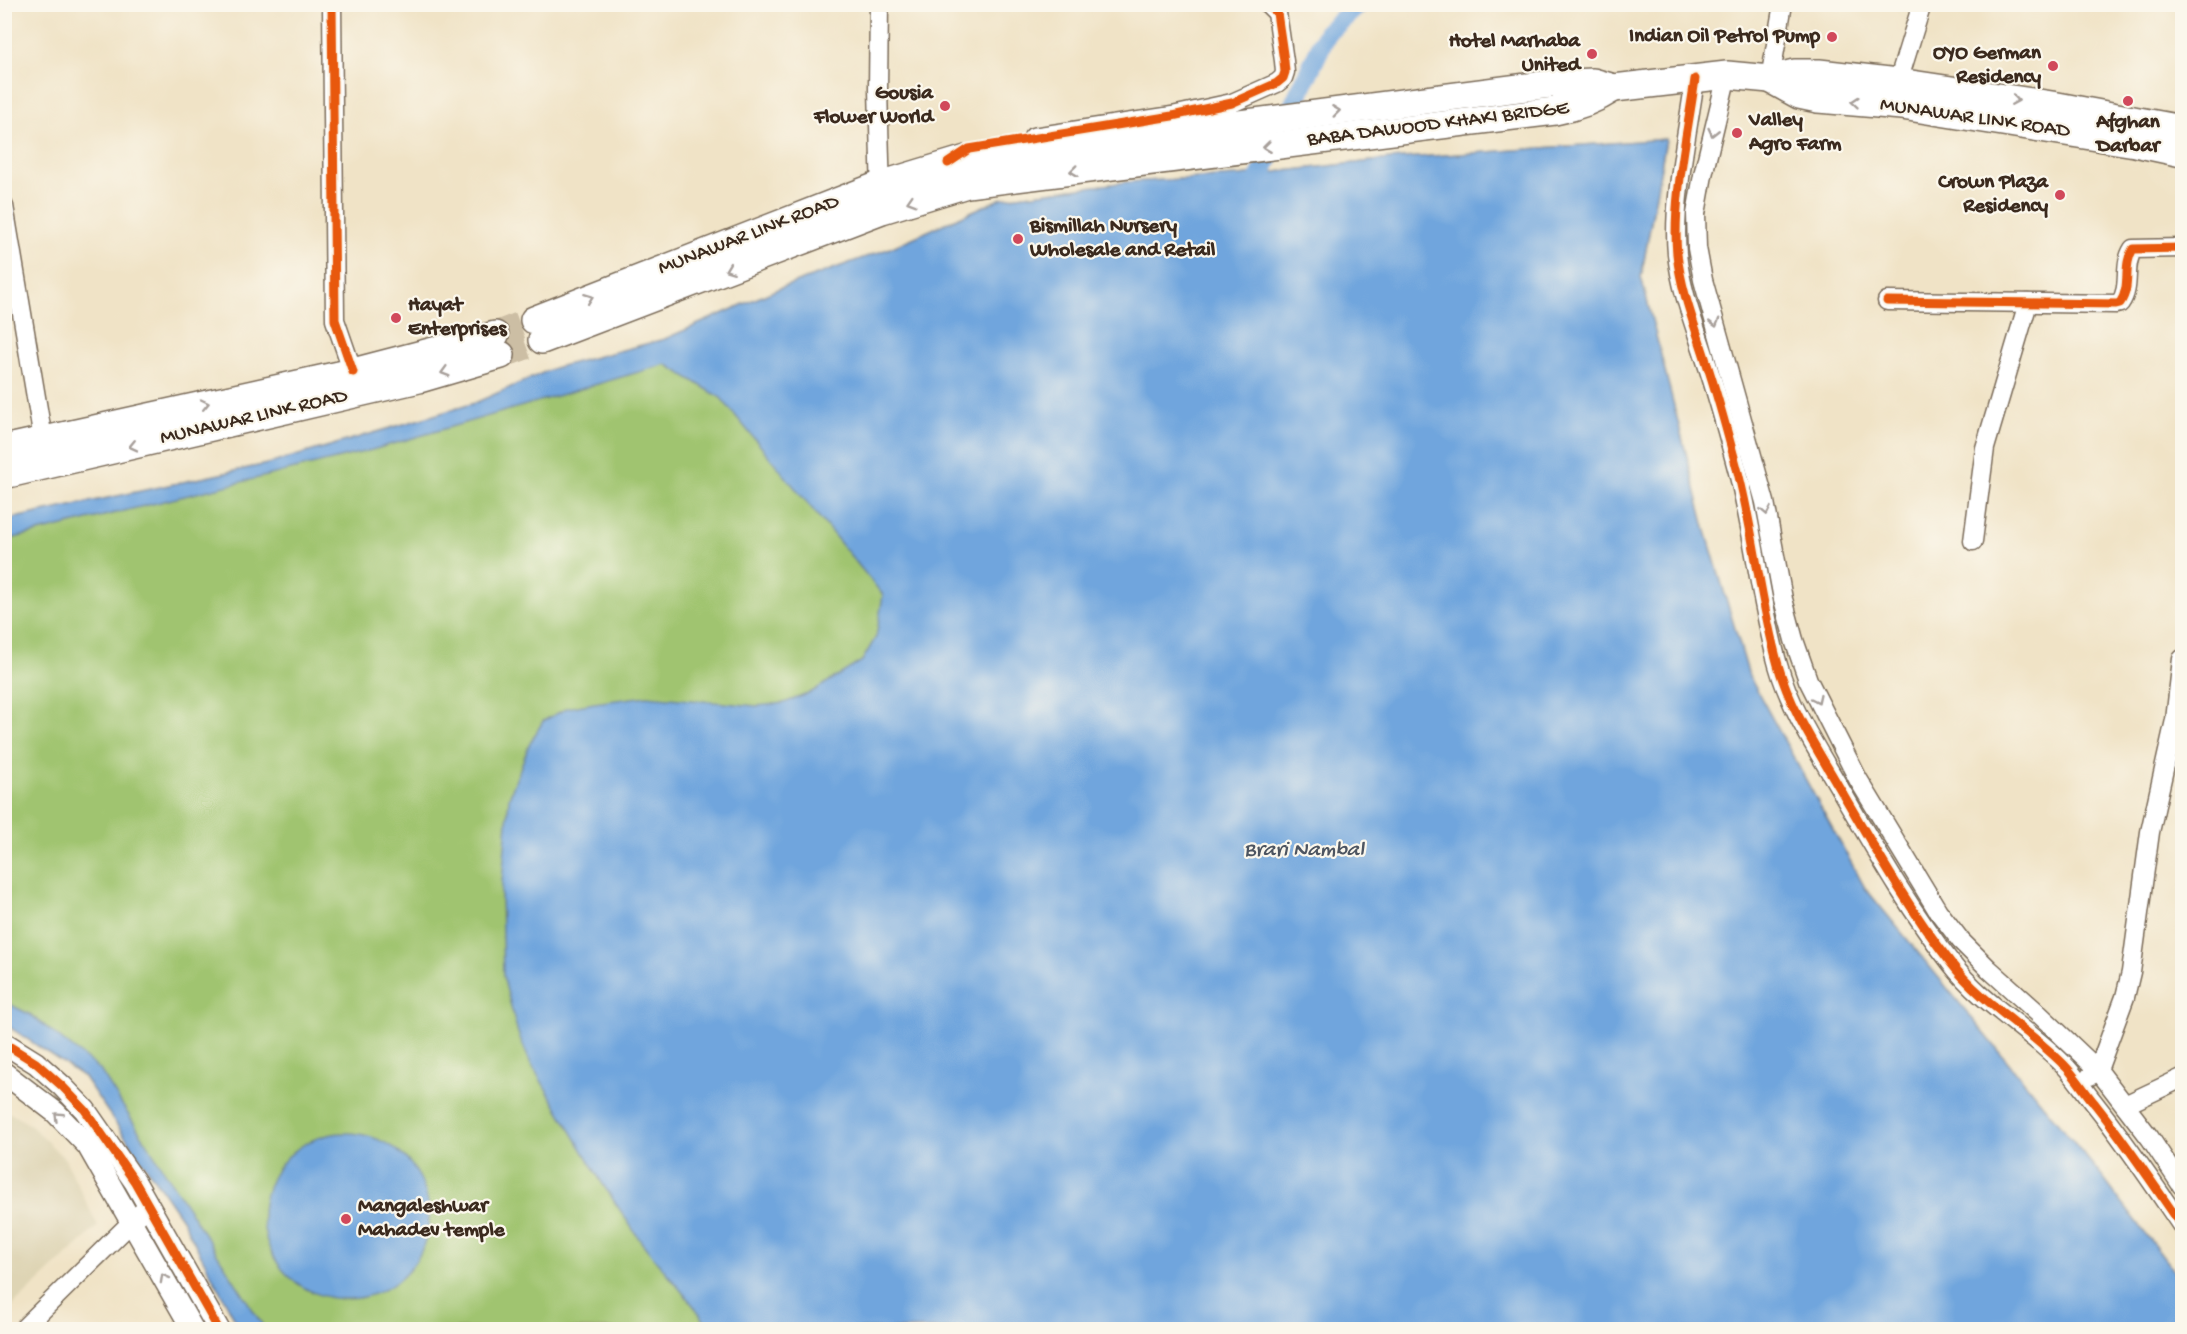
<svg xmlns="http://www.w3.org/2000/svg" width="2187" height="1334" viewBox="0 0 2187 1334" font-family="'Gochi Hand',sans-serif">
<rect width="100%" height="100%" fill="#fbf7ec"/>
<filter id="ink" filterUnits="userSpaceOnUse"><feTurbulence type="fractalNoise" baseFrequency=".0167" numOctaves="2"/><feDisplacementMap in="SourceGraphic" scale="12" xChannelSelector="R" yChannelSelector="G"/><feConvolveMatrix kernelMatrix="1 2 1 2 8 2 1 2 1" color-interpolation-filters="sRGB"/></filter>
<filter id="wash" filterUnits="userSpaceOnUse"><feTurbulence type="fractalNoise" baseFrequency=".008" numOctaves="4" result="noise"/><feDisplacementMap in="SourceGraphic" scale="24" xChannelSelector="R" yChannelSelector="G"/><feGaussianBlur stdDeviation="1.35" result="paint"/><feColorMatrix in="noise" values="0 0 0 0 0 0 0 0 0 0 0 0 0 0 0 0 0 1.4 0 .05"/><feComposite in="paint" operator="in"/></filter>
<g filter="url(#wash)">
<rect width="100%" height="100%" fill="#f0e3c6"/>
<path fill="#ded4b4" d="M5,1110L29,1124L65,1159L98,1226L5,1313Z"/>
<path fill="#a0c46f" stroke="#6e7746" stroke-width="1.5" d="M1666,139L1641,277L1705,528L1749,676L1865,888L2099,1173L2182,1282V1329H240L182,1219L84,1077L5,1024L4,520L272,463L475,403L554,368L665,339L778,289L888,249L1002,198L1127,182L1239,176L1391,159Z"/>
<g fill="#6fa5dd" stroke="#55687e" stroke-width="1.5">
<path d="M1666,139L1641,277L1705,528L1749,676L1865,888L2099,1173L2182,1282V1329H710L697,1310L642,1243L602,1183L530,1062L518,1033L503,976L501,894L509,798L529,745L543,721L567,708L594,703L647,696L757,706L784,703L810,693L862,661L876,637L883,595L721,398L666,364L372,450L10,539L5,543V520L272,463L475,403L554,368L665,339L778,289L888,249L1002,198L1127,182L1239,176L1391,159Z"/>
<path d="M5,1002L31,1015L100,1070L265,1329H240L182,1219L84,1077L5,1024Z"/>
<circle cx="346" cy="1216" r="83"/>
</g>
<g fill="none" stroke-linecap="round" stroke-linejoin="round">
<path stroke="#6fa5dd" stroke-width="20" d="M1251,196L1327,33L1359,4"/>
</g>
</g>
<g filter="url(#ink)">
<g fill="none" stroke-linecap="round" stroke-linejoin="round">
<g stroke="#ccbea4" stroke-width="27" stroke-dasharray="27 14" stroke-linecap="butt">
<path d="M495,335L534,320"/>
<path d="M501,355L542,340"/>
</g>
<defs>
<g id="minor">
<path d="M332,4L335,320L353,372"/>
<path d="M879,4L878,89L881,195"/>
<path d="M1727,75L1703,175L1696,214L1697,248L1703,280L1765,502L1783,599L1794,640L1808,680L1858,779L1938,911L1961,941L1989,969L2039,1014L2098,1070L2150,1138L2182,1186"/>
<path d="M1695,79C1688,131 1672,202 1677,254C1681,291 1695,326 1706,361C1717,394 1726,427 1735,461C1754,528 1759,598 1778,665C1790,708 1817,749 1839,787C1874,847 1908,908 1951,963C1983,1005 2031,1030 2067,1068C2077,1079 2085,1092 2095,1104C2126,1143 2154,1185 2182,1226"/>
<path d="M1770,79L1783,4"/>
<path d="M1898,82L1922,4"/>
<path d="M1033,137L1172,116L1232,103L1277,83L1283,78L1285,72L1284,61L1277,13L1268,4"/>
<path d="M4,206L43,439"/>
<path d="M1887,301L2116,304L2120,303C2132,286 2122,266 2133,249L2182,248"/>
<path d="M1973,541L1985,448L2028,303"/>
<path d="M2090,1076L2098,1070L2125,997L2131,972L2150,832L2175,720L2182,659"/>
<path d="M2125,1105L2182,1078"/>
<path d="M22,1330L149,1205"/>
</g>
<g id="tertiary">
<path d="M4,1043L36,1063L62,1086L85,1110L135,1182L219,1330"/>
<path d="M4,1073L55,1112L88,1146L193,1330"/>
</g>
<g id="primary">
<path d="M1770,79L1799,95L1818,99L1902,106L2135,143L2182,153"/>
<path d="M534,320L880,185L966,159L1550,84L1593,82L1614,88L1727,75L1770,79L1794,73H1819L1898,82L2052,105L2182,129"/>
<path d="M542,340L882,210L967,184L1555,111C1577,107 1594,101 1614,88"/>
<path d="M4,449L353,372L495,335"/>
<path d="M4,475L419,379L501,355"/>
</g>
</defs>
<use href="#minor" stroke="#7a6b59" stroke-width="21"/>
<use href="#tertiary" stroke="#7a6b59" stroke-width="24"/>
<use href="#primary" stroke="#7a6b59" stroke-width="30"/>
<use href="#minor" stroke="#fff" stroke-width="18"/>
<use href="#tertiary" stroke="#fff" stroke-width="21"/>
<use href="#primary" stroke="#fff" stroke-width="27"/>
<defs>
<g id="cycleway">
<path d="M332,4L335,320L353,372"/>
<path d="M1695,79C1688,131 1672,202 1677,254C1681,291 1695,326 1706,361C1717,394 1726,427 1735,461C1754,528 1759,598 1778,665C1790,708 1817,749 1839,787C1874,847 1908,908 1951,963C1983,1005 2031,1030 2067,1068C2077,1079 2085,1092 2095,1104C2126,1143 2154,1185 2182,1226"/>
<path d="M948,163L969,149L1172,116L1232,103L1277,83L1283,78L1285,72L1284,61L1277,13L1268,4"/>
<path d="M1887,301L2116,304L2120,303C2132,286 2122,266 2133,249L2182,248"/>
<path d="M4,1043L36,1063L62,1086L85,1110L135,1182L219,1330"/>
</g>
</defs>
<use href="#cycleway" stroke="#fbf7ec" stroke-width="13"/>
<use href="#cycleway" stroke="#e8590c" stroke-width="9"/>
</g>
<defs><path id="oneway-chevron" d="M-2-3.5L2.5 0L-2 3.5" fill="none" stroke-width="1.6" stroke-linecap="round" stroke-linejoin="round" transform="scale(1.5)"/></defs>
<g stroke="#a79f9a">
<use href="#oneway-chevron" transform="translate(2015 100) rotate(9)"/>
<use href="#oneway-chevron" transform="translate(1855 102) rotate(-175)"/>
<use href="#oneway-chevron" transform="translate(1336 111) rotate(-7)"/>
<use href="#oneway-chevron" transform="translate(1713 132) rotate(103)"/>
<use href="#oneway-chevron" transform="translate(1267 147) rotate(173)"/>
<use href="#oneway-chevron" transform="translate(1074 171) rotate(173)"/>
<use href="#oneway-chevron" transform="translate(911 201) rotate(163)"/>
<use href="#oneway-chevron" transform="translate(729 269) rotate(159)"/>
<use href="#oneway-chevron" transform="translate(589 298) rotate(-21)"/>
<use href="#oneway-chevron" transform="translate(1715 323) rotate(74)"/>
<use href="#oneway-chevron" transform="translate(445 372) rotate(164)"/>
<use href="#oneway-chevron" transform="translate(205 404) rotate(-12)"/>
<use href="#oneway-chevron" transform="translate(133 446) rotate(167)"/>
<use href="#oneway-chevron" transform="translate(1766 511) rotate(79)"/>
<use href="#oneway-chevron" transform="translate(1817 699) rotate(65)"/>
<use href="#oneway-chevron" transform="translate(58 1116) rotate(-136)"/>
<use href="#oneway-chevron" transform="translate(164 1278) rotate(-119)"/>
</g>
</g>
<g fill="#d1495b" stroke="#fbf7ec" stroke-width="2">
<circle cx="1832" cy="37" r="6"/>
<circle cx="1592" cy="54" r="6"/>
<circle cx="2053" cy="66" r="6"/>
<circle cx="2128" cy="101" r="6"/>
<circle cx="945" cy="106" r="6"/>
<circle cx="1737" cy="133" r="6"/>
<circle cx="2060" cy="195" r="6"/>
<circle cx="1018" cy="239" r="6"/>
<circle cx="396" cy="318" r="6"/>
<circle cx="346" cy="1219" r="6"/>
</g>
<g text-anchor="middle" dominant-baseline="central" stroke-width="4.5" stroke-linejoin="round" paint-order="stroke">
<g font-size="21" font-weight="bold" fill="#3b2a1e" stroke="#fbf7ec" text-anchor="end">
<text x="1820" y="37">Indian Oil Petrol Pump</text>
<text x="1580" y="42">Hotel Marhaba<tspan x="1580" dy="24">United</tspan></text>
<text x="2041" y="54">OYO German<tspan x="2041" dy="24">Residency</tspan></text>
<text x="933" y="94">Gousia<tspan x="933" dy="24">Flower World</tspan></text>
<text x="1749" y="121" text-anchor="start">Valley<tspan x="1749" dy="24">Agro Farm</tspan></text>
<text x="2128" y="123" text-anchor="middle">Afghan<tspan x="2128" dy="24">Darbar</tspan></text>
<text x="2048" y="183">Crown Plaza<tspan x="2048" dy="24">Residency</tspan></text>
<text x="1030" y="227" text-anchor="start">Bismillah Nursery<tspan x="1030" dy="24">Wholesale and Retail</tspan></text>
<text x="408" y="306" text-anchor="start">Hayat<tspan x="408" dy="24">Enterprises</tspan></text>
<text x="358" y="1207" text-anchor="start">Mangaleshwar<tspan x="358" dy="24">Mahadev temple</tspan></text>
</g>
<g font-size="21" fill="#3b2a1e" stroke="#fbf7ec">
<text transform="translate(1975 119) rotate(8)">MUNAWAR LINK ROAD</text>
<text transform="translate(1438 125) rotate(-7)">BABA DAWOOD KHAKI BRIDGE</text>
<text transform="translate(749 236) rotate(-21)">MUNAWAR LINK ROAD</text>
<text transform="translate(254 418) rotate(-13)">MUNAWAR LINK ROAD</text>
</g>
<g font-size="22" font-style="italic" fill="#4d5561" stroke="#fbf7ec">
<text x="1304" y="851">Brari Nambal</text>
</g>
</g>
<rect width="2187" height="1334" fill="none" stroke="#fbf7ec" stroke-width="24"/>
</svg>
